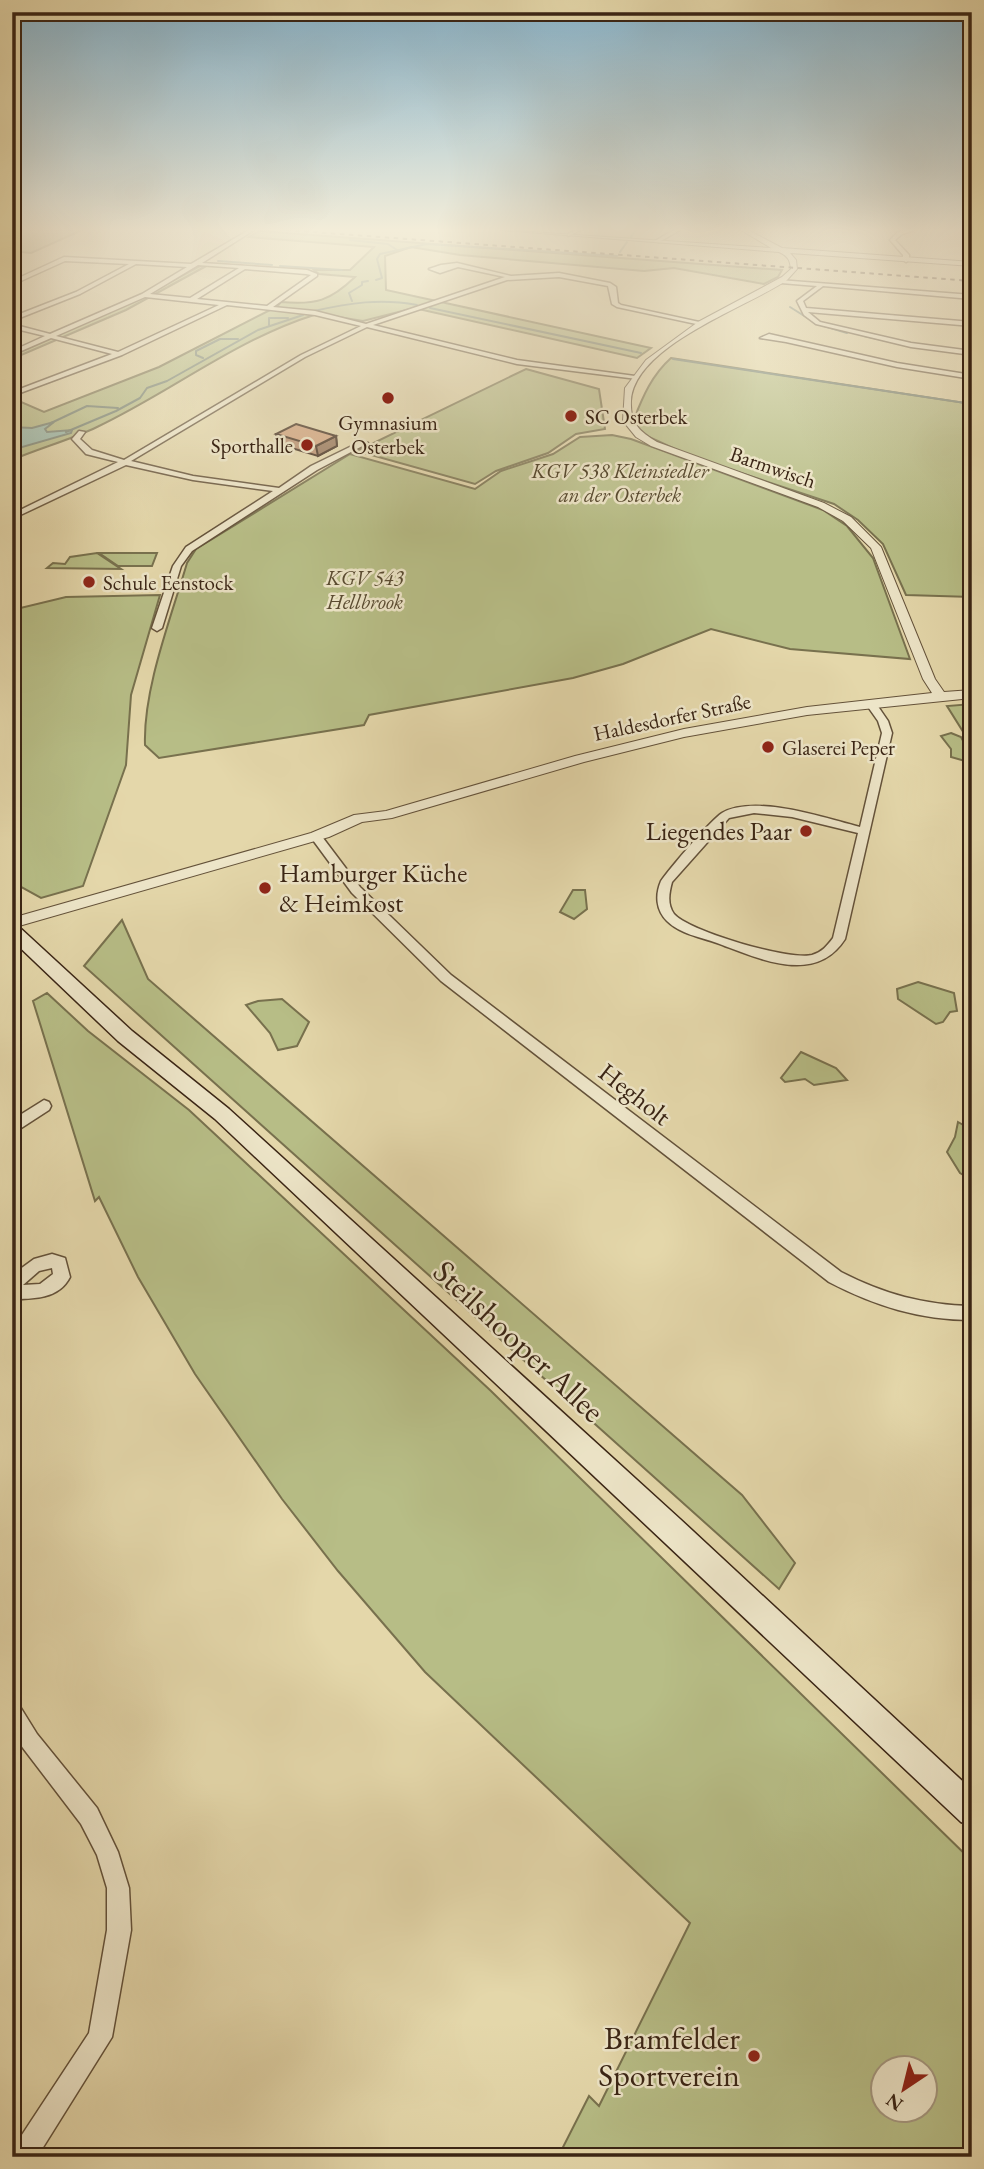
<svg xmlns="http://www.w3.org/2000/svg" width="984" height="2169" viewBox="0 0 984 2169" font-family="'EB Garamond',serif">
<rect width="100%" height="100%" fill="#e4d7aa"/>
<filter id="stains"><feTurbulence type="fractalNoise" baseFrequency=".00286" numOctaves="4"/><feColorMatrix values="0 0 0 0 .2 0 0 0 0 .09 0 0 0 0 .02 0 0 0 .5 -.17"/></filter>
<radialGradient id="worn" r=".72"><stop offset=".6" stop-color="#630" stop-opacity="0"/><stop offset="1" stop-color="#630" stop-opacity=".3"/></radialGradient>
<g fill="#b7bd86" stroke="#78714e" stroke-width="2" fill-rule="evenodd">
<path d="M12,230H82L31,253L12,251Z"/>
<path d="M259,231L782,270L778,277L764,284L674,268L644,271L460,255L411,247L385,256L386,290L651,348L637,358L414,308L363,321L277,307L281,302C316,305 330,301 355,277L319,274L314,270H350L374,247L249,237Z"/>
<path d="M208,265L126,310L12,359V354L140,298L200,266Z"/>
<path d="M272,309L314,315C235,340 171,392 97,427C70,440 40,448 12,460V398L44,412L159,367Z"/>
<path d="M671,358L972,404V597L906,595L883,544L858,520L834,504L690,456L660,442L640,433L634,419C643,396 652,375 671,358Z"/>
<path d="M526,369L599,389L605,429L576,434L548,453L496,471L475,484L357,451Z"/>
<path d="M612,435L631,439L823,510L847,526L873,558L910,659L790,649L711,629L623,664L573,678L369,715L364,725L159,758L145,745C143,689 171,618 187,563L196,549L350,454L475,489L501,471L553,454L580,437Z"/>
<path d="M97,553L121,569L47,568L53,563L65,564L70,557Z"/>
<path d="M99,553H157L152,566H118Z"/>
<path d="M160,595L131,695L126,765L83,886L41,898L12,882V610L66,597Z"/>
<path d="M972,704V746L947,706Z"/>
<path d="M951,733L961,737L968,750L972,752V763L951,757V749L941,736Z"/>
<path d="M573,890H585L587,909L574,919L560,912Z"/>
<path d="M122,920L148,979L742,1495L795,1563L779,1589L84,966Z"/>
<path d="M918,982L954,993L957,1011L950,1012L943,1022L936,1024L898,999L897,989Z"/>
<path d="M47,993L88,1031L189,1110L491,1391L972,1861V2157H558L589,2096L599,2106L690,1923L425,1672L338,1571L282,1499L195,1374L138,1277L99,1197L95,1201L33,1001ZM883,2068H925V2110H883Z"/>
<path d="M282,999L309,1022L297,1046L278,1050L270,1033L246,1005L258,1001Z"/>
<path d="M801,1052L836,1068L847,1080L814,1085L805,1079L785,1082L781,1078Z"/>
<path d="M958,1122L972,1130V1173L965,1176L960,1173L947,1152L955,1137Z"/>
</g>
<path fill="#95b9ac" stroke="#717e70" stroke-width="2" d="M54,422L45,429L47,432L72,430L71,433L12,450V427L32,428Z"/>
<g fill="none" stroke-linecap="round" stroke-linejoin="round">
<g stroke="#717e70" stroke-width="2">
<path d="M631,237L636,230"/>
<path d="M350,240L388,244L397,250"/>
<path d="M620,252L627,242"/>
<path d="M218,261L272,265"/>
<path d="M280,266L342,270"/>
<path d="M376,280L382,278L377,259L380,254L427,244L617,256"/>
<path d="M352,301L349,293L362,285V282L368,281"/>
<path d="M790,307L817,324L847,333"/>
<path d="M430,308L641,353"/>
<path d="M314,311C349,303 381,298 417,305"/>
<path d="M269,325V318H288"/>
<path d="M864,336L887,341"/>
<path d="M203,358L196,355V351L220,339H238"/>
<path d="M673,359L972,404"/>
<path d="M51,423L87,406L118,408"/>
<path d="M66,432L116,411L140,398L147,388L167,381L258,330L303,315"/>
</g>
<defs>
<g id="minor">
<path d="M249,230H254L202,263L307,270L317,274V276L273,307L315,311L366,324L505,277L458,267L440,273L429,269L441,265L457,263L511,276L559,273L610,283L616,287L618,303L621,305L704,323L701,325L617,307L612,304L608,286L559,277L507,280L373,325L517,360L635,376L637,379L517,364L367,327L305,357L131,461L193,476L279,488L311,466L358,443L356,439L368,443L317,470L192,551L181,566L162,628L157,631L152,628L173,566L186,547L273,491L193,480L126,465L12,519V514L118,462L86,454L72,439L79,431L85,432L80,439L92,450L124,460L301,355L361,326L315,315L227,305L122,355L12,396V392L112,354L51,338L12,355V351L45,336L12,328V324L50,334L142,294L187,267L136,264L80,294L12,321V317L76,292L129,264L65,261L12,285V281L64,257L191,264ZM198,265L239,268L190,298L150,294ZM245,269L306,274L311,275L267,306L197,299ZM145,297L219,305L118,352L56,336Z"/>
<path d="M576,230H581L568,236V234Z"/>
<path d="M674,230H680L659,242L655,241Z"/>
<path d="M906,230H914L902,234L895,240L909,255V260L906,262L903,260V255L890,240L898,232Z"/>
<path d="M779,280L972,295V299L823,286L803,301L806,308L972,322V326L808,312L820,322L911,343L972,351V355L911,347L816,324L804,315L797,301L817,286L781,283Z"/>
<path d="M769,334L897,363L972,375V379L897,367L786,342L760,338Z"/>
<path d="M871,701L875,702L888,721L892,733L845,939C815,986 758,958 717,943C700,937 680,934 667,921C656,910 655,895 661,881C670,868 711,820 722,813C755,794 825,818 860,827L882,733L878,721L866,704ZM754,813L792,817L858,833L833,938C827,946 822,952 812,955C790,961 688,931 674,914C667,904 669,893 672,882L729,818Z"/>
<path d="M316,832L320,834L360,887L451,975L841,1272C884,1294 924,1305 972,1306V1320C920,1320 875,1306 829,1282L441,981L352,893L310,836Z"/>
<path d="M44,1100L49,1102L51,1106L49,1110L12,1134V1120Z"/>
<path d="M52,1254L65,1258L70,1277C59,1299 33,1299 12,1299V1275L34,1259ZM52,1268L53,1274L40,1284L23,1285L39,1271Z"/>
<path d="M12,1702L19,1705L37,1734L97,1808L118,1852L129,1888L131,1930L112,2037L37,2157H12V2150L89,2033L107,1930V1888L97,1855L81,1824L23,1748L12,1732Z"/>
</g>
<path id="tertiary" d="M501,230L771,248L741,230H748L782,248L972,262V266L790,253L796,260L797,269L787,280C748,307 634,345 631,401C630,423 639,431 657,442L824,503L851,517L881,547L935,679L944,692L972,690V698L807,715L684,737L584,762L392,818L362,822L329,837L12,928V918L311,833L354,815L386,811L575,756L684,729L807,707L932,693L923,679L871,548L843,521L818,507L651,446L636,437L623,421L625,388L646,360L698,322L782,277L791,269C790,260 788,256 779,252Z"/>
<path id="secondary" d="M12,924L18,926L132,1031L229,1109L680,1519L972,1790V1826L961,1822L215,1119L118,1041L12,940Z"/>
</defs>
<use href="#minor" stroke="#64523a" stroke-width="3"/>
<use href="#tertiary" stroke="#64523a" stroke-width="2"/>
<use href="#secondary" stroke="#3a2515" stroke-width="3"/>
<use href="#minor" fill="#ede5c8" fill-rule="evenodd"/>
<use href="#tertiary" fill="#ede5c8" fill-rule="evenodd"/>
<use href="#secondary" fill="#ede5c8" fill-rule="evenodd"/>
<path stroke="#3a2515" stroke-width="2" stroke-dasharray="4.5 4.5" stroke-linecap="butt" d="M286,230L972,281"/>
</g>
<path fill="#b58a69" stroke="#3a2515" stroke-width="2" d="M276,434L336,436L337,446L318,456L278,444Z"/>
<path fill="#937155" stroke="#3a2515" stroke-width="2" d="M336,436L337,446L318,456L316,446Z"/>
<path fill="#d2a17a" stroke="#3a2515" stroke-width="2" d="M296,424L336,436L316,446L276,434Z"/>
<linearGradient id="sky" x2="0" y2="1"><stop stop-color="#87b6d0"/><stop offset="0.43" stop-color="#f3edd9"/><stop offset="1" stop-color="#f3edd9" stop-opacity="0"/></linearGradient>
<rect width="984" height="534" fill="url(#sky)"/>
<g fill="#8f2418" stroke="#ede5c8" stroke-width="2.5">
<circle cx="388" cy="398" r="7"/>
<circle cx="571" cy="416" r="7"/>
<circle cx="307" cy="445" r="7"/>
<circle cx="89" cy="582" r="7"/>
<circle cx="768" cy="747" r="7"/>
<circle cx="806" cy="831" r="7"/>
<circle cx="265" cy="888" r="7"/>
<circle cx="754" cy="2056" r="7"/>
</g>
<g text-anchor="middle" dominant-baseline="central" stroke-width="5" stroke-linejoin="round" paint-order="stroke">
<g font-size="21" fill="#3a2515" stroke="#ede5c8" text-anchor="start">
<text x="585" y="416">SC Osterbek</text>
<text x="388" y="422" text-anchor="middle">Gymnasium<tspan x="388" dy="24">Osterbek</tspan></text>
<text x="293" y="445" text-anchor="end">Sporthalle</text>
<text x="103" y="582">Schule Eenstock</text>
<text x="782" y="747">Glaserei Peper</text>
</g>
<g font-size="21" fill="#3a2515" stroke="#ede5c8">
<text transform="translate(773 467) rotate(19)">Barmwisch</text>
<text transform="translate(672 717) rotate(-12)">Haldesdorfer Straße</text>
</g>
<g font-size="21" font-style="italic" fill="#594b31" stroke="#ede5c8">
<text x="620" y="470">KGV 538 Kleinsiedler<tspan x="620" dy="24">an der Osterbek</tspan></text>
<text x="365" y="577">KGV 543<tspan x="365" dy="24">Hellbrook</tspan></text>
</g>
<g font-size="26" fill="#3a2515" stroke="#ede5c8" text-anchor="end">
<text x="792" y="831">Liegendes Paar</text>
<text x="279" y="873" text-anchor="start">Hamburger Küche<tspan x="279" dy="30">&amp; Heimkost</tspan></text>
</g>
<g font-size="26" fill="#3a2515" stroke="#ede5c8">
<text transform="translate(635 1094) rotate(38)">Hegholt</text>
</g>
<g font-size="32" fill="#3a2515" stroke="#ede5c8">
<text transform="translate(519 1341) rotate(43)">Steilshooper Allee</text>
</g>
<g font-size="32" fill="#3a2515" stroke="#ede5c8" text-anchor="end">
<text x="740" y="2038">Bramfelder<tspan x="740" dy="37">Sportverein</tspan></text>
</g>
</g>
<rect width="984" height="2169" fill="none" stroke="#e4d7aa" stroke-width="42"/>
<rect x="14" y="14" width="956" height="2141" fill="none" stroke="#3a2515" stroke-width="3.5"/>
<rect x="21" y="21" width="942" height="2127" fill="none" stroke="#3a2515" stroke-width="2"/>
<g transform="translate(904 2089) rotate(215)"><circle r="33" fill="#ede5c8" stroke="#a59880" stroke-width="2"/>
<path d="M0-5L12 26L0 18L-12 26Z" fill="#8f2418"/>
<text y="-10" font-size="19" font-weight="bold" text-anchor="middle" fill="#3a2515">N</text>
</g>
<rect width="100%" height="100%" filter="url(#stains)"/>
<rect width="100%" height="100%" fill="url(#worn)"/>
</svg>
